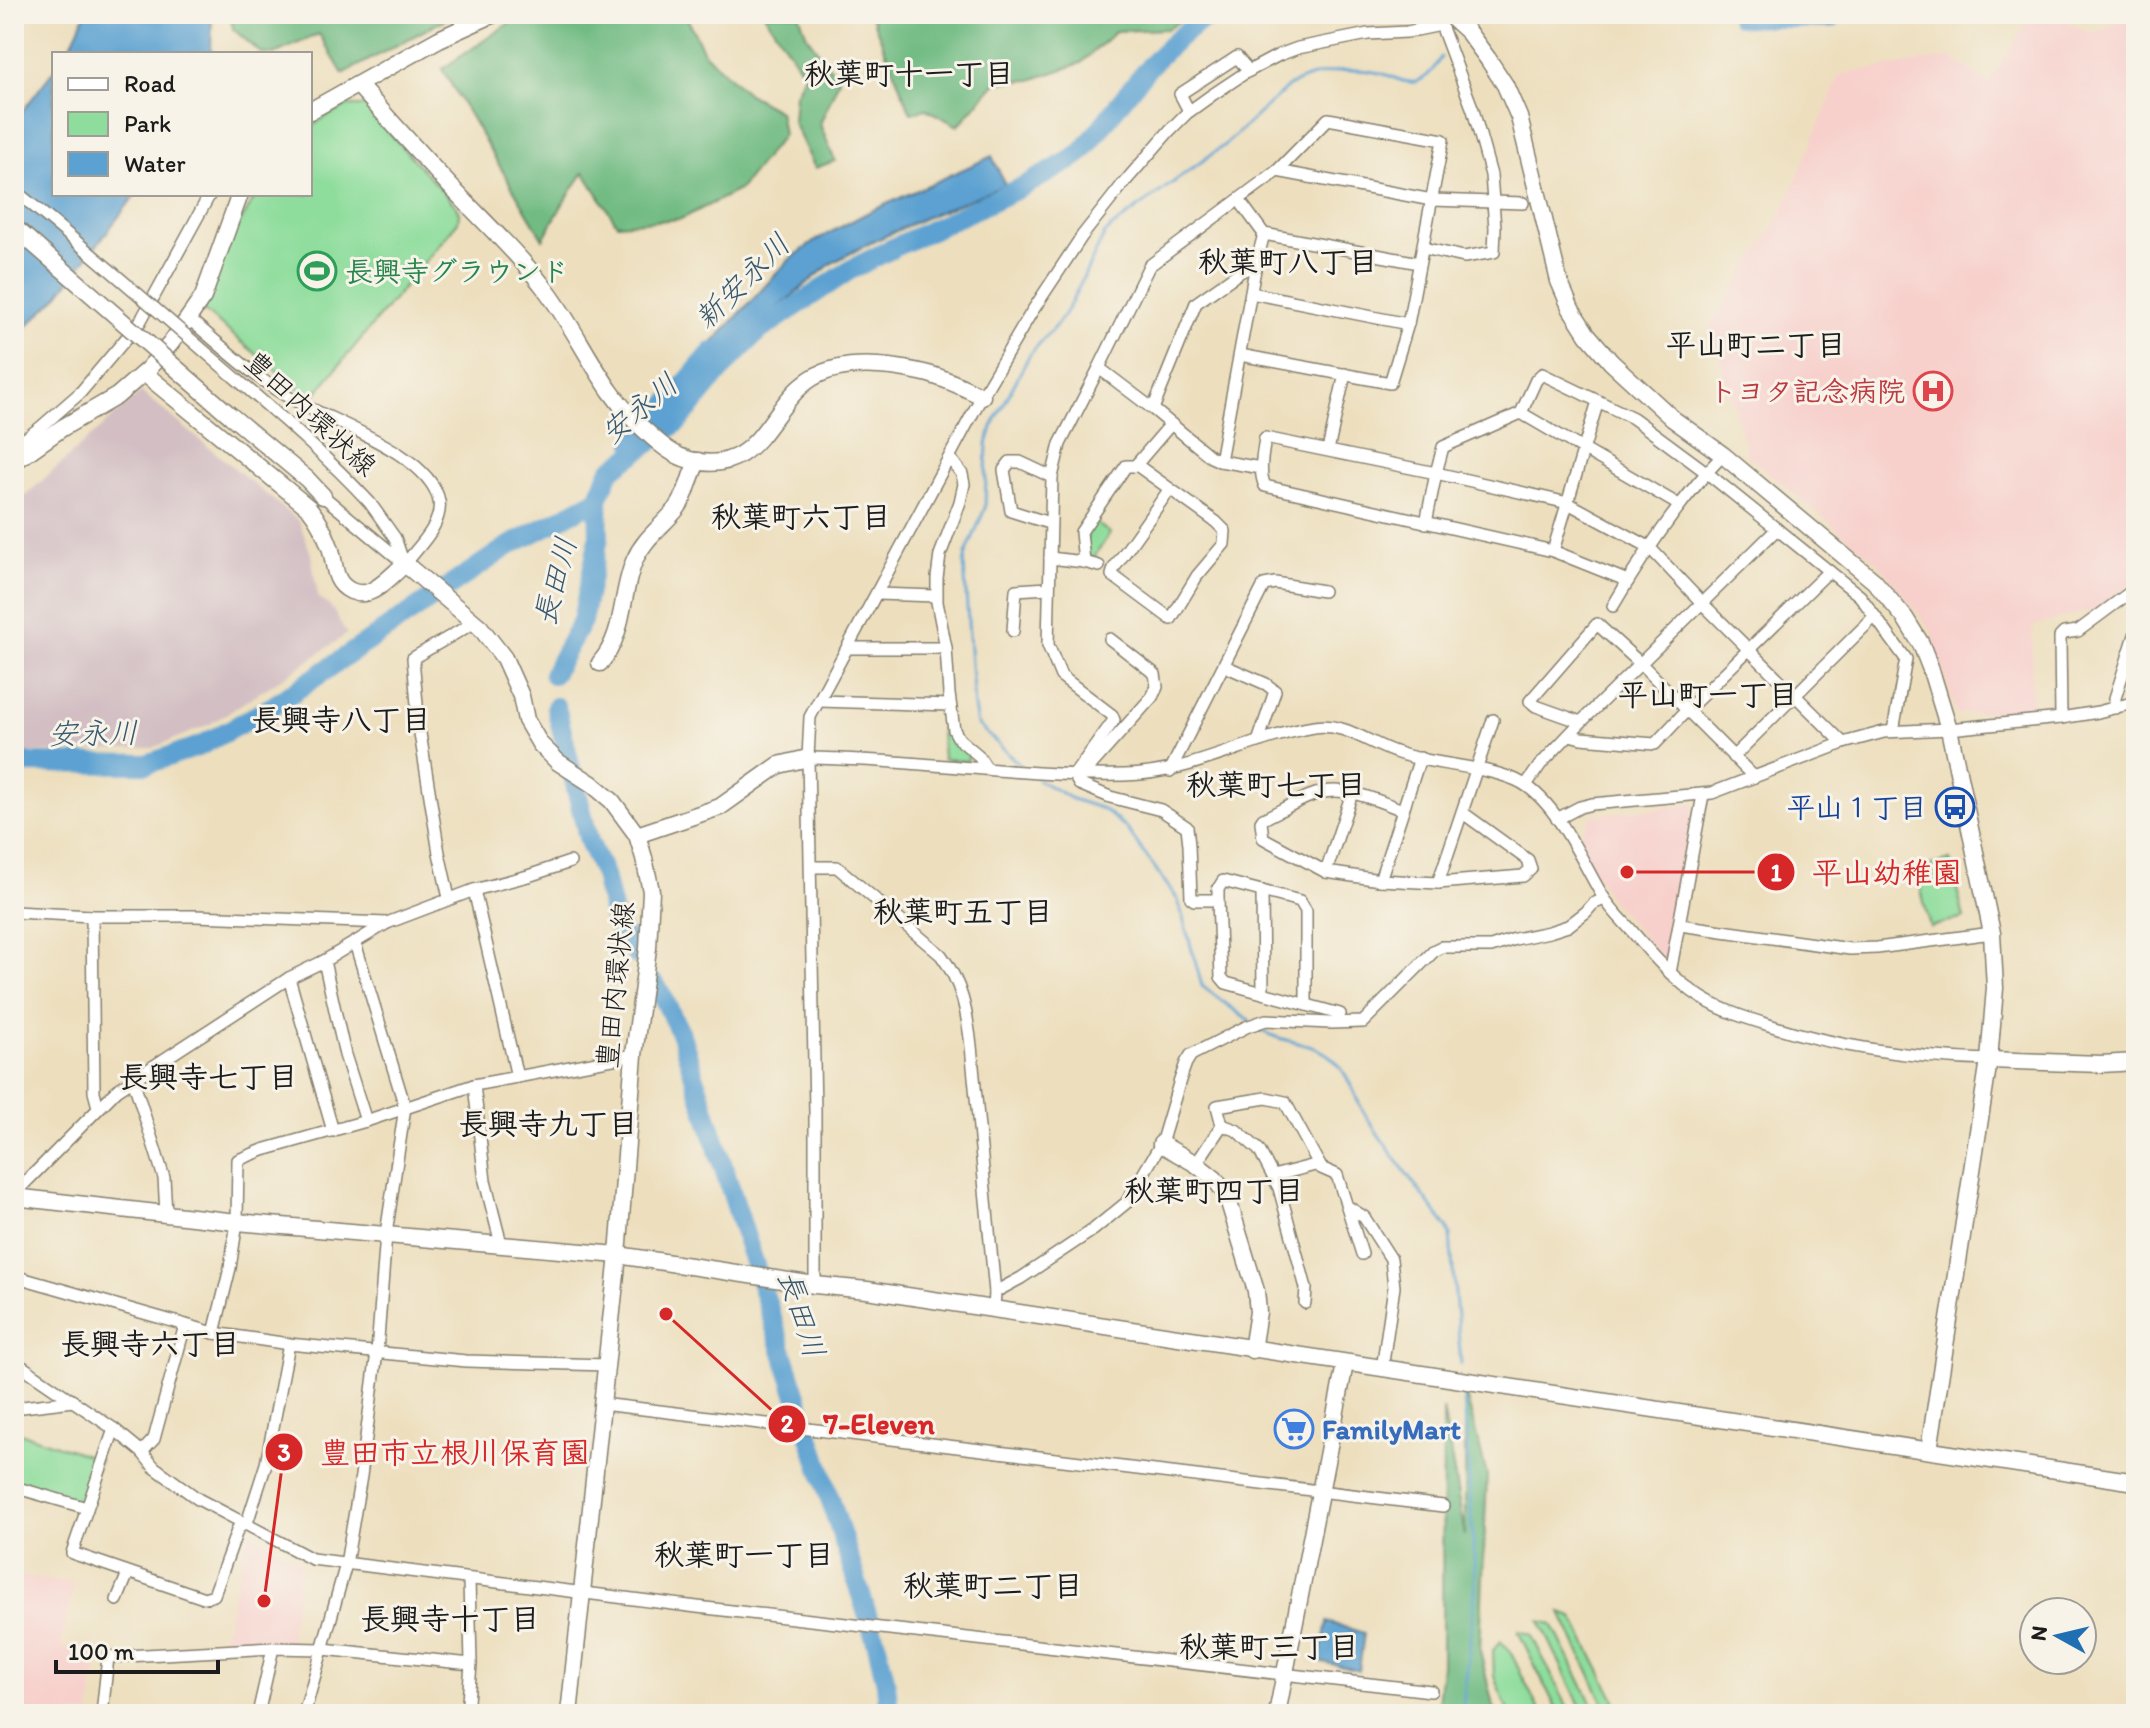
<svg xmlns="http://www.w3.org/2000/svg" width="2150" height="1728" viewBox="0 0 2150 1728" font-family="Itim,'Klee One',sans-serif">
<rect width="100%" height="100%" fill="#f7f3e8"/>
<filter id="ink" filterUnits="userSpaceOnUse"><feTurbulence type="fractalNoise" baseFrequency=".0125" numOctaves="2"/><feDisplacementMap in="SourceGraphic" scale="16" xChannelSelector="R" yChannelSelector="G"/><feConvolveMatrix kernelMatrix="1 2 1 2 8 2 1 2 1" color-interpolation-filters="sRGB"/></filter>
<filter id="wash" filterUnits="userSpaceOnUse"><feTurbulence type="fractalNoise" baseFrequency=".006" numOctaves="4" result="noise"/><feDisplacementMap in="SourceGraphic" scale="32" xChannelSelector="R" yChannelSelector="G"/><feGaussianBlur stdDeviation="1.8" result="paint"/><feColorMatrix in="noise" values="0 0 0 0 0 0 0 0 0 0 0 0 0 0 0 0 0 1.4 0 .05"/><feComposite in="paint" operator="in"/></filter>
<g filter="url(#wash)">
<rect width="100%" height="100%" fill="#eddfbe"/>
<g fill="#f7d0cc">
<path d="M2032,14H2055L2091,34L2136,14V269L2129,277L2136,284V580L2095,609L2033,626L2031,710L1956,714L1930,629L1878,563L1748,456L1710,326L1783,211L1840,74L1951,57L1989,83Z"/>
<path d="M1694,804L1668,955L1663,959L1610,899L1576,841L1591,816Z"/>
<path d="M248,1531L301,1563L290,1642L223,1640Z"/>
<path d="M14,1575L74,1583L61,1646L98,1651L90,1714H14Z"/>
</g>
<path fill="#d2bec3" d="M141,392L299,521L311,554L318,597L331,607L347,634L295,670L210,724L153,748L15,753L20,714L14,713V506Z"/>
<g fill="#8edd9c" stroke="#557c5c" stroke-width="2">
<path d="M348,106H365L456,206L459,213L458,222L311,399L199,307L233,234L257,194H310V128L325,117Z"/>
<path d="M1093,521L1110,533L1093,559L1088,556L1086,530Z"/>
<path d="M944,728L949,729L953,739L968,753V761L943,759L941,729Z"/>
<path d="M1950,860L1964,918L1930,927L1916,869Z"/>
<path d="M14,1431L99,1459L86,1501L81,1503L14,1483Z"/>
<path d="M1561,1613L1573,1617L1622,1714H1609Z"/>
<path d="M1540,1621L1552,1624L1597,1714H1584Z"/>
<path d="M1518,1631L1531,1634L1571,1714H1559Z"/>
<path d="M1500,1641L1509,1649L1541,1714H1509L1494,1676L1493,1651Z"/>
</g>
<g fill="#72bc84" stroke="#476c50" stroke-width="2">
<path d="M230,14H455L343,74L319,34L274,54H262L233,29Z"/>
<path d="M527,14H685L705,54L748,94L779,111L783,135L739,190L681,219L617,224L584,172L564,202L543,239L442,69L517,18Z"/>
<path d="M764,14H799L807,36L839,80L820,124L835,161L815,168L793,122L795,94L805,75Z"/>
<path d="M867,14H1191L1167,29L1116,31L1081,63L1031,80L996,82L958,126L926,109L911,113L872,18Z"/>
<path d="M1465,1391L1487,1475L1480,1651L1495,1714H1437L1442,1665L1443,1409L1465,1536Z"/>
</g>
<g fill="#5ba1d1" stroke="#3c5e76" stroke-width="2">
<path d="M85,14H212L211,53L67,54Z"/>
<path d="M54,70V194H136L57,297L14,339V122Z"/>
<path d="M992,156L1005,185L924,218L864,246L832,263L760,322L715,370L685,373L789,260L816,240L867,213Z"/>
<path d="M1327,1622L1364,1633L1359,1671L1319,1661Z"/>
</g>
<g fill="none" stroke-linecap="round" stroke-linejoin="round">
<g stroke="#5ba1d1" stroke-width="3">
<path d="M1020,765L977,724L974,707L964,564L966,554L985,508L987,444L992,427L1030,354L1059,322L1071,303L1104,235L1112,227L1227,143L1289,86C1315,72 1351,66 1380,73C1391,75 1403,84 1415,82C1428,79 1435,67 1441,57"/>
<path d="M1038,780L1072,799L1103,809L1126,828L1178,900L1202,986L1249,1021"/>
<path d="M1258,1028C1280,1044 1311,1040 1332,1058C1349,1073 1354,1097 1366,1116C1391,1155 1420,1191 1447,1227L1450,1235L1461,1364"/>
<path d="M1462,1714L1475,1593V1573L1464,1397"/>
</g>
<g stroke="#5ba1d1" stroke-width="20">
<path d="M1740,17L1831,19"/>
<path d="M634,444L712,352"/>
<path d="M553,674L582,621L599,537L598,499"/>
<path d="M556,707L589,841L604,875L615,923L637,955"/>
<path d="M14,763L147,764L200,746L273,706L507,547L598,499L610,471L678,422L728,362L759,331L850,270L893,248L1024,186L1071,160L1083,151C1122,102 1157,44 1213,14"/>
<path d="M655,984L663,997L681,1035L877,1645L886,1683L889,1714"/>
</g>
</g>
</g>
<g filter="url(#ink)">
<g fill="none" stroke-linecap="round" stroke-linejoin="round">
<defs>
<g id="street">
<path d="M1189,111L1180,94L1237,57L1249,71"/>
<path d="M1277,171L1432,200L1523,203"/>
<path d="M1239,200L1264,234L1419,263"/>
<path d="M1251,293L1408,324"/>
<path d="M189,319C219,343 248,372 280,392C319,418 430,451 439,501C443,525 418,547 405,564"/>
<path d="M1240,355L1390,383L1408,324L1443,140L1328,119L1277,171L1149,266L1099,368L1153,409L1211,457L1220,461L1261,468"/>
<path d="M1153,409L1196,303L1240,272L1256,264"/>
<path d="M1521,413L1679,505"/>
<path d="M14,447L41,427L80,393L140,322L210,194"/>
<path d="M1328,450L1345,374"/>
<path d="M1723,455C1686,493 1656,536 1628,581L1553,551L1265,486C1258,471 1263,454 1265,438L1436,473L1568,503L1649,547L1703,604L1843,743"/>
<path d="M950,458L962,474L964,484L960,502L940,555L937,578V602L946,648L949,694L954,730L959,739L978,755L987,769"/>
<path d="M1220,461L1256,264L1264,234"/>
<path d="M1135,466L1171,424"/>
<path d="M323,496L405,564"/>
<path d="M370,503L395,538L404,564"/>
<path d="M1049,523L1011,511L1004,470L1010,462H1020L1052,477"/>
<path d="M1426,523L1436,473L1443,447L1521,413L1536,380L1542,374L1633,418L1706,472L1860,596L1906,659L1893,731"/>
<path d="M1553,551L1598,401"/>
<path d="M1050,558L1084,562L1099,566"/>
<path d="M1084,562L1081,532L1126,466H1138L1216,522L1225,531L1224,544L1197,576L1171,619L1112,575L1114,568L1169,490"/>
<path d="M877,594L936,596"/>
<path d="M1613,606L1628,581"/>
<path d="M1013,631L1016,590L1048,588"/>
<path d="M847,648H946"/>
<path d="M1225,666L1266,684L1275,691L1258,742"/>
<path d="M819,701L950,705"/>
<path d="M2115,708V698L2136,632"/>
<path d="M2061,718L2060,637L2064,633L2078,631L2136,588"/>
<path d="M1581,722L1536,706L1530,701L1597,624L1641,664L1754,777"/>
<path d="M1570,735L1581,738L1655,744L1687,710L1829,571"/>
<path d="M1733,757L1874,617"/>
<path d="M808,758C914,759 1018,777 1124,775C1191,774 1249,738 1314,727C1344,722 1368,743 1395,752C1434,766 1477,764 1516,780C1555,797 1581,860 1602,895C1610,908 1621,919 1631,930C1653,956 1674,980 1702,998C1723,1011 1746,1018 1769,1025C1840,1048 1915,1058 1989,1060"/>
<path d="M1420,758L1380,880L1438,883L1493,720"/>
<path d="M1170,771L1264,585L1275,583L1323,591"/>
<path d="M1074,775L1114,720L1112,715L1061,676L1048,645L1052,477L1060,444L1099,368"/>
<path d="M1074,775L1079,784L1110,797L1161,810L1187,827L1189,845L1191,898L1194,900H1218V889L1223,881L1300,901L1306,911V1005"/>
<path d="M1085,775L1093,763L1152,697L1157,687L1155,674L1110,639"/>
<path d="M1526,785L1540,765L1581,722L1777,529"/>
<path d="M1557,819L1580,807L1592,804L1712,793L1843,743L1884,732L1949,729L2061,718L2098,712L2136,702"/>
<path d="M811,867H837L941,955C962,983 967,1012 971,1046L995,1292L994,1310"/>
<path d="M1326,872L1352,793"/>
<path d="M1380,880L1326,872L1263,838L1261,822L1263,819C1280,811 1298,800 1316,794C1344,784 1377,801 1403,810"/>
<path d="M1438,883L1523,876L1531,869L1528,860L1463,813"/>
<path d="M474,890L517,1077"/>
<path d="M1262,891L1263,993"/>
<path d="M449,898L439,853L419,727L413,658L475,622"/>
<path d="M1218,900L1221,977L1226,983L1340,1014"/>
<path d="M14,912L92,916H195L387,923"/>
<path d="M92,916L94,1092L98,1107"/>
<path d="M1680,925L1850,949L1877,948L1992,933"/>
<path d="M324,961L345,1055L366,1121"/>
<path d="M1670,973L1703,795"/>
<path d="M289,978L333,1131"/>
<path d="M133,1079L164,1178L166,1214"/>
<path d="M474,1085L485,1181L501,1244"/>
<path d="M1222,1125L1236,1130L1259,1150L1279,1188L1306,1288L1305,1303"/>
<path d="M1196,1164L1222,1125L1217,1106L1266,1098L1285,1102L1321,1168L1337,1175L1362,1254"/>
<path d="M1273,1176L1319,1164"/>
<path d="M14,1194L117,1090L289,978L324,961L387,923L474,890L528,876L570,862"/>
<path d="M1348,1207L1364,1217L1391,1259L1394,1287L1382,1369"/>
<path d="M14,1276L214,1333L289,1344L466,1361L607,1365"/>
<path d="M815,1285V1112L808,758L810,717L982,396L1031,313L1082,236L1123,184L1170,130L1187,113L1212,95L1245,73L1279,55L1298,48L1368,34L1407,32L1441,25L1473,110L1491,175L1495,228L1494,252L1464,257L1423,248"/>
<path d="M995,1292L1021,1278L1093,1230L1126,1203L1161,1144L1180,1080L1186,1063L1191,1055L1246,1027L1266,1020L1330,1023L1363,1022L1435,950L1441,947H1491L1515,939L1549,932L1568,926L1586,912L1593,904L1604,899"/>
<path d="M214,1333L230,1268L237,1222L238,1160L263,1150L366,1121L474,1085L634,1055"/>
<path d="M14,1361L114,1429L142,1452L154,1467L198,1499L312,1559L697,1607L1431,1691"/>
<path d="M602,1404L1443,1506"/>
<path d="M14,1408L73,1401"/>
<path d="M114,1429L72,1553L204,1598L214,1595L238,1528L247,1523L266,1464L289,1344"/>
<path d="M142,1452L154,1439L185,1325"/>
<path d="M14,1487L87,1508"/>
<path d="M117,1600L128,1573"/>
<path d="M102,1714L108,1657L273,1648L323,1649L471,1664"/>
<path d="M258,1714L273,1648"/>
<path d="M304,1714L346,1564L361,1476L377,1352L386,1234L405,1107L355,943"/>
<path d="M467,1714L471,1664L469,1579"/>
</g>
<g id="secondary">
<path d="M1488,59L1505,85L1519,117L1559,281L1571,309L1587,334L1611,362L1673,419L1723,455L1874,581L1905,618L1921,644L1930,667L1949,729L1992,933L1995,988L1989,1060L1929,1450"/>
<path d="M358,85C389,119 420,154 452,188C483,221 516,251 543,286C581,334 601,394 649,434C661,445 674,456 690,460C760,478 767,406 812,378C842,360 888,365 920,372C941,376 962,387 982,396"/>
<path d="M310,111L439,39L494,14"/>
<path d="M144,373L309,508C319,520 325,533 330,547C336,564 332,582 351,591C356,593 363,594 369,592C382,587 394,573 405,564L480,627L504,658L521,696L526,720L540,744L558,762L592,784L612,801L637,835L644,858L651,891L648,948L634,1055L618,1255L569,1714"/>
<path d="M231,416L307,479L323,496"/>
<path d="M14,462L62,428L117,396L147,370L171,343L203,297L240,194"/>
<path d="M600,663C626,633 620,593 635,559C645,537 664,525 678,507C688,493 689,476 698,461"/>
<path d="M637,835L720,807L779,765L808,758"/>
<path d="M1989,1060L2101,1064L2136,1062"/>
<path d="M1161,1144L1196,1164L1215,1179L1227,1196L1256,1291L1258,1312L1252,1350"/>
<path d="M14,1197L237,1222L618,1255L815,1285L867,1290L2136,1482"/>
<path d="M1277,1714L1345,1364"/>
</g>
</defs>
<use href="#street" stroke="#847e6d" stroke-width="14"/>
<use href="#secondary" stroke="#847e6d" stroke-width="19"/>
<use href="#street" stroke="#fff" stroke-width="11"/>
<use href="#secondary" stroke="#fff" stroke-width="16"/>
<defs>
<path id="street-bridge" d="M14,190C83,246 150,304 218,363C270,408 323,452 370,503"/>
<g id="secondary-bridge">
<path d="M1448,14L1468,32L1488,59"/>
<path d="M14,227L231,416"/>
</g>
</defs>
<use href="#street-bridge" stroke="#847e6d" stroke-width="14" stroke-linecap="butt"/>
<use href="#secondary-bridge" stroke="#847e6d" stroke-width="19" stroke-linecap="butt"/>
<use href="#street-bridge" stroke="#fff" stroke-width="11"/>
<use href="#secondary-bridge" stroke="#fff" stroke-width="16"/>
</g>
</g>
<defs>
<symbol id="stadium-ring" viewBox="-11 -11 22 22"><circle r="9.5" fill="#f7f3e8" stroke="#2e9e5b" stroke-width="1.5"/><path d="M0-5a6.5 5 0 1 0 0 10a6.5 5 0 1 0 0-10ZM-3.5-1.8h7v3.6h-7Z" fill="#2e9e5b"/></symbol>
<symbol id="hospital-ring" viewBox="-11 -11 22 22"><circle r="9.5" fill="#f7f3e8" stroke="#e0444e" stroke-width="1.5"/><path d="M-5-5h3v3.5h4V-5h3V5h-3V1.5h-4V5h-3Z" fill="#e0444e"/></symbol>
<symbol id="bus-ring" viewBox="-11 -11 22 22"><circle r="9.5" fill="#f7f3e8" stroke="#1a4fb4" stroke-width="1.5"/><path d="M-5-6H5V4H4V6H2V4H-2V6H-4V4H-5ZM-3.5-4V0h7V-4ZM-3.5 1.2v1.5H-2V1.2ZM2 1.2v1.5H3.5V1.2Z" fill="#1a4fb4"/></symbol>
<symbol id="supermarket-ring" viewBox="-11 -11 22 22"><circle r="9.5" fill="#f7f3e8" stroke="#3f7fe0" stroke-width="1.5"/><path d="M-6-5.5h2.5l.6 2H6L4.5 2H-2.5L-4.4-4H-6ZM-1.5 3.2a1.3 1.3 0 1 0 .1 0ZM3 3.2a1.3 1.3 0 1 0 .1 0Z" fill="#3f7fe0"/></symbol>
</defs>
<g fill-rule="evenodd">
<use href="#stadium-ring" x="295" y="249" width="44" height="44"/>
<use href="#hospital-ring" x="1911" y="369" width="44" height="44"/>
<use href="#bus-ring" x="1933" y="785" width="44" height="44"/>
<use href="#supermarket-ring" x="1272" y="1407" width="44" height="44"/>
</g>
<g text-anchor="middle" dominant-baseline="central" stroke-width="6" stroke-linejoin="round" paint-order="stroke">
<g font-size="28" font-weight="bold" fill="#27864d" stroke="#f7f3e8" text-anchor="start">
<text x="345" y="271">長興寺グラウンド</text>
</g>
<g font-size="28" font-weight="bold" fill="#be3a42" stroke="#f7f3e8" text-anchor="end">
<text x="1905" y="391">トヨタ記念病院</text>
</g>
<g font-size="28" fill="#1c1c1c" stroke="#f7f3e8">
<text transform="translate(311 413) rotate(43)">豊田内環状線</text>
<text transform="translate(615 985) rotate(-84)">豊田内環状線</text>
</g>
<g font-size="28" font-weight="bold" fill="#164399" stroke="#f7f3e8" text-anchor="end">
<text x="1927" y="807">平山１丁目</text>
</g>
<g font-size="28" font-weight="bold" fill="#366cbe" stroke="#f7f3e8" text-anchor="start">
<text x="1322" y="1429">FamilyMart</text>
</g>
<g font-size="30" font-weight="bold" fill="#1c1c1c" stroke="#f7f3e8">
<text x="909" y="73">秋葉町十一丁目</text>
<text x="1288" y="261">秋葉町八丁目</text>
<text x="1756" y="344">平山町二丁目</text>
<text x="801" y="516">秋葉町六丁目</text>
<text x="1708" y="694">平山町一丁目</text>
<text x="341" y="719">長興寺八丁目</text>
<text x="1276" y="784">秋葉町七丁目</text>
<text x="963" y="911">秋葉町五丁目</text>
<text x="208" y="1076">長興寺七丁目</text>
<text x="548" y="1123">長興寺九丁目</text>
<text x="1214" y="1190">秋葉町四丁目</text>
<text x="150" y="1343">長興寺六丁目</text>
<text x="744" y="1554">秋葉町一丁目</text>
<text x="993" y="1585">秋葉町二丁目</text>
<text x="450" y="1618">長興寺十丁目</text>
<text x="1269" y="1646">秋葉町三丁目</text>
</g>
<g font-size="30" font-style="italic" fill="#38586d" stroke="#f7f3e8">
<text transform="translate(742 281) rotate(-45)">新安永川</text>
<text transform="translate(639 408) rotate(-40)">安永川</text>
<text transform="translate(555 581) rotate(-75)">長田川</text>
<text transform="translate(93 733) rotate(-1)">安永川</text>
<text transform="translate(802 1314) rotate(72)">長田川</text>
</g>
</g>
<path fill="none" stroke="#d62828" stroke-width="3" d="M1627 872L1776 872M666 1314L787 1424M264 1601L284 1452"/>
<g fill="#d62828" stroke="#f7f3e8" stroke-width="3">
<circle cx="1627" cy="872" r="8"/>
<circle cx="666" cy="1314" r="8"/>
<circle cx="264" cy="1601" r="8"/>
<circle cx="1776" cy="872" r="20"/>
<circle cx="787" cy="1424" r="20"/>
<circle cx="284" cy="1452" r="20"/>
</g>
<g font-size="24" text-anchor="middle" font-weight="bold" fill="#fff">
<text x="1776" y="881">1</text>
<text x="787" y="1432">2</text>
<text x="284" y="1461">3</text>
</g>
<g font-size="30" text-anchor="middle" font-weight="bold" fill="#d62828" stroke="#f7f3e8" stroke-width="6" stroke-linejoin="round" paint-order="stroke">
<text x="1887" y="883">平山幼稚園</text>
<text x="879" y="1434">7-Eleven</text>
<text x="455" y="1463">豊田市立根川保育園</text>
</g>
<rect width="2150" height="1728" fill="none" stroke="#f7f3e8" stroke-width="48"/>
<rect x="52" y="52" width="260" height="144" fill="#f7f3e8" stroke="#9f9d96" stroke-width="2"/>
<rect x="68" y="78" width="40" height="12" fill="#ffffff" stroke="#9f9d96" stroke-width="2"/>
<text x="124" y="92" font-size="24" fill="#1c1c1c">Road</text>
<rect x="68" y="112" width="40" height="24" fill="#8edd9c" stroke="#9f9d96" stroke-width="2"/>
<text x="124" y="132" font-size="24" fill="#1c1c1c">Park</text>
<rect x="68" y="152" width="40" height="24" fill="#5ba1d1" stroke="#9f9d96" stroke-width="2"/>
<text x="124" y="172" font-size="24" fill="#1c1c1c">Water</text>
<g transform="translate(2058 1636) rotate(278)"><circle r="38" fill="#f7f3e8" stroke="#9f9d96" stroke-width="2"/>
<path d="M0-6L14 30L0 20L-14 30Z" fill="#1f6fb2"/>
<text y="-12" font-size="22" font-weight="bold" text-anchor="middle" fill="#1c1c1c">N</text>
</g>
<path d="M56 1660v12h162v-12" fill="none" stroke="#1c1c1c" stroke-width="4"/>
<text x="68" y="1660" font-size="24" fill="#1c1c1c" stroke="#f7f3e8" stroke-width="6" paint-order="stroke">100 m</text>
</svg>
